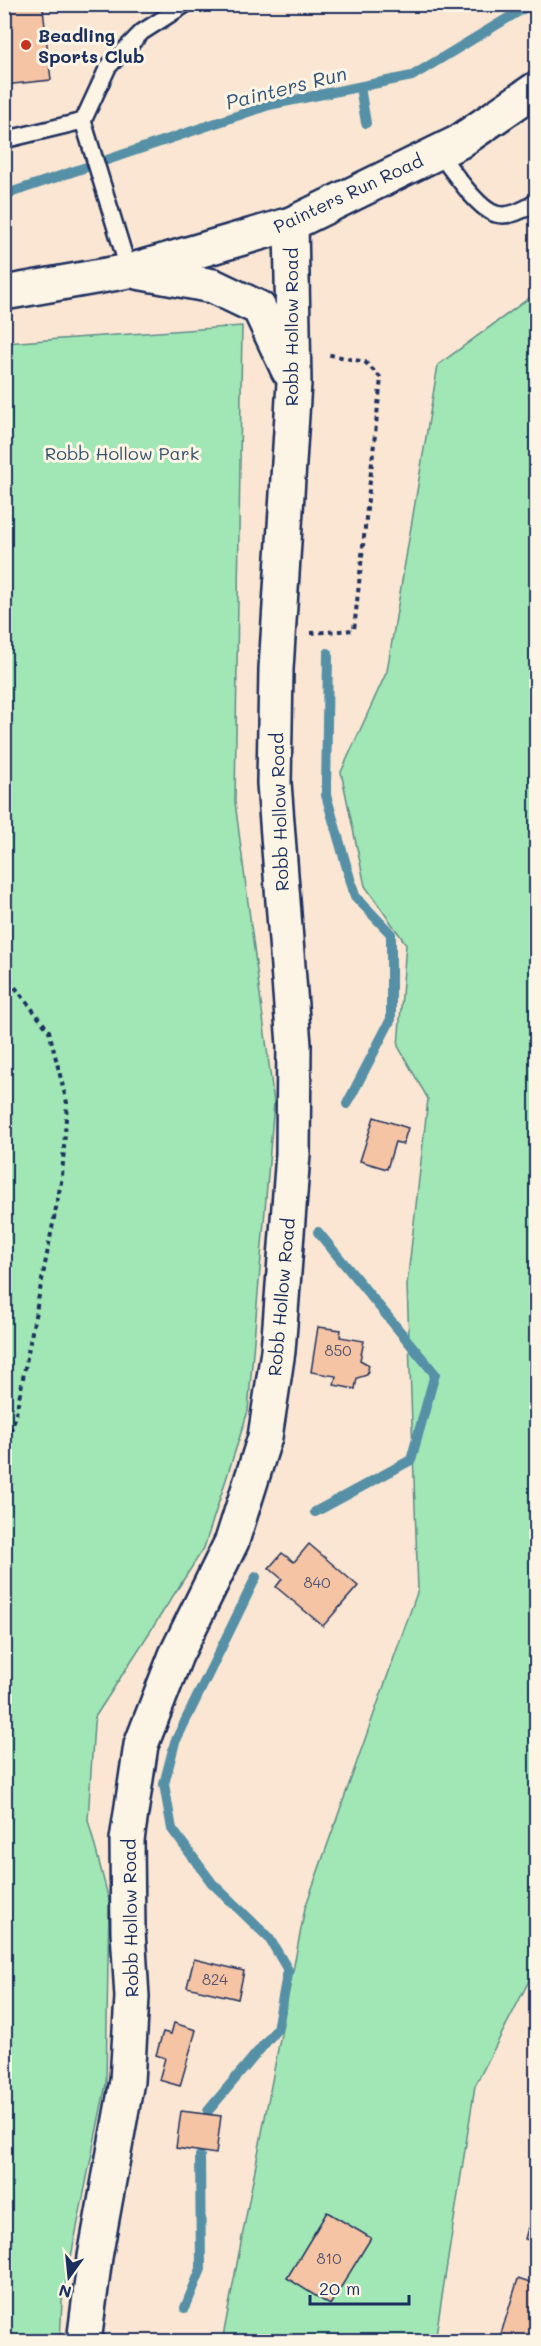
<svg xmlns="http://www.w3.org/2000/svg" width="541" height="2346" viewBox="0 0 541 2346" font-family="Mali,sans-serif">
<rect width="100%" height="100%" fill="#fae6d2"/>
<filter id="ink" filterUnits="userSpaceOnUse"><feTurbulence type="fractalNoise" baseFrequency=".0167" numOctaves="2"/><feDisplacementMap in="SourceGraphic" scale="12" xChannelSelector="R" yChannelSelector="G"/><feConvolveMatrix kernelMatrix="1 2 1 2 8 2 1 2 1" color-interpolation-filters="sRGB"/></filter>
<g filter="url(#ink)">
<g fill="#a0e7b5" stroke="#5e8b8a" stroke-width="1.5">
<path d="M536,293V1967L475,2086L435,2341L222,2342L305,1908L418,1590L407,1285L428,1099L398,1046L406,944L365,886L341,772L387,671L438,365Z"/>
<path d="M242,326L235,802L274,1103L248,1411L204,1548L95,1717L94,1723L88,1820L109,1900L106,2084L62,2301L60,2341H5V343Z"/>
</g>
<g fill="none" stroke-linecap="round" stroke-linejoin="round">
<g stroke="#5790a7" stroke-width="10">
<path d="M360,87L366,123"/>
<path d="M4,195L269,105L412,76L531,4"/>
<path d="M328,653L326,795L355,896L391,934V1019L347,1104"/>
<path d="M315,1512L411,1460L435,1374L318,1232"/>
<path d="M208,2111L277,2029L288,1970L269,1938L212,1883L172,1829L164,1784L175,1742L256,1577"/>
<path d="M185,2308L201,2269L200,2156"/>
</g>
</g>
<g fill="#f5c4a4" stroke="#1b2f5e" stroke-width="1.5">
<path d="M4,4H59L60,7L43,9L51,80L4,85Z"/>
<path d="M374,1117L408,1128L403,1144L395,1142L387,1169L360,1161Z"/>
<path d="M318,1327L341,1330L340,1337L364,1341L360,1360L369,1365L367,1375L357,1378L355,1389L334,1385L336,1376L311,1372Z"/>
<path d="M309,1544L358,1586L323,1626L276,1587L282,1579L269,1568L282,1553L294,1562Z"/>
<path d="M194,1959L244,1971L238,1999L187,1987Z"/>
<path d="M174,2023L196,2030L180,2086L159,2080L165,2058L156,2055L163,2032L171,2034Z"/>
<path d="M181,2111L221,2116L216,2154L176,2148Z"/>
<path d="M536,2199V2242L525,2239Z"/>
<path d="M327,2212L371,2238L330,2305L287,2278Z"/>
<path d="M518,2279L536,2285V2342H514L500,2337Z"/>
</g>
<g fill="none" stroke-linecap="round" stroke-linejoin="round">
<defs>
<g id="service">
<path d="M83,121L108,67L142,32L186,4"/>
<path d="M4,140L83,121L129,271"/>
<path d="M438,152C451,168 477,209 496,214C509,218 526,209 536,202"/>
</g>
<g id="tertiary">
<path d="M137,272L213,286L259,308L288,370"/>
<path d="M4,293L129,271L291,224L459,142L536,89"/>
<path d="M84,2342L95,2257L127,2081L132,1997L128,1931L127,1840L141,1745L176,1655L232,1541L265,1437L278,1351L293,1154L294,1045L274,783L276,669L294,383L291,224"/>
</g>
</defs>
<use href="#service" stroke="#1b2f5e" stroke-width="20"/>
<use href="#tertiary" stroke="#1b2f5e" stroke-width="38"/>
<g stroke="#1b2f5e" stroke-width="4" stroke-dasharray="4.5 4.5" stroke-linecap="butt">
<path d="M311,633L354,630L381,378L365,362L326,354"/>
<path d="M4,973L49,1031L67,1103L62,1177L16,1414L4,1454"/>
<path d="M4,1973H11"/>
</g>
<use href="#service" stroke="#fcf5e5" stroke-width="15"/>
<use href="#tertiary" stroke="#fcf5e5" stroke-width="33"/>
</g>
</g>
<circle fill="#c8321e" stroke="#fcf5e5" stroke-width="2" cx="26" cy="45" r="6"/>
<g text-anchor="middle" dominant-baseline="central" stroke-width="6" stroke-linejoin="round" paint-order="stroke">
<g font-size="15" fill="#525470">
<text x="338" y="1350">850</text>
<text x="317" y="1582">840</text>
<text x="215" y="1979">824</text>
<text x="329" y="2258">810</text>
</g>
<g font-size="18" font-weight="bold" fill="#1b2f5e" stroke="#fcf5e5" text-anchor="start">
<text x="38" y="35">Beadling<tspan x="38" dy="21">Sports Club</tspan></text>
</g>
<g font-size="18" fill="#1b2f5e" stroke="#fcf5e5">
<text transform="translate(348 193) rotate(-25)">Painters Run Road</text>
<text transform="translate(291 327) rotate(-90)">Robb Hollow Road</text>
<text transform="translate(279 812) rotate(-92)">Robb Hollow Road</text>
<text transform="translate(281 1297) rotate(-85)">Robb Hollow Road</text>
<text transform="translate(130 1918) rotate(-91)">Robb Hollow Road</text>
</g>
<g font-size="18" fill="#36546f" stroke="#fcf5e5">
<text x="122" y="453">Robb Hollow Park</text>
</g>
<g font-size="20" font-style="italic" fill="#34577c" stroke="#fcf5e5">
<text transform="translate(286 87) rotate(-14)">Painters Run</text>
</g>
</g>
<rect width="541" height="2346" fill="none" stroke="#fcf5e5" stroke-width="24"/>
<rect x="12" y="12" width="517" height="2322" fill="none" stroke="#1b2f5e" stroke-width="2" filter="url(#ink)"/>
<g transform="translate(69 2277) rotate(195)" stroke="#fcf5e5" stroke-width="4.5" paint-order="stroke">
<path d="M0-4.5L10 22L0 15L-10 22Z" fill="#1b2f5e"/>
<text y="-9" font-size="16" font-weight="bold" text-anchor="middle" fill="#1b2f5e">N</text>
</g>
<path d="M310 2295v9h99v-9" fill="none" stroke="#1b2f5e" stroke-width="3"/>
<text x="319" y="2295" font-size="18" fill="#1b2f5e" stroke="#fcf5e5" stroke-width="4.5" paint-order="stroke">20 m</text>
</svg>
